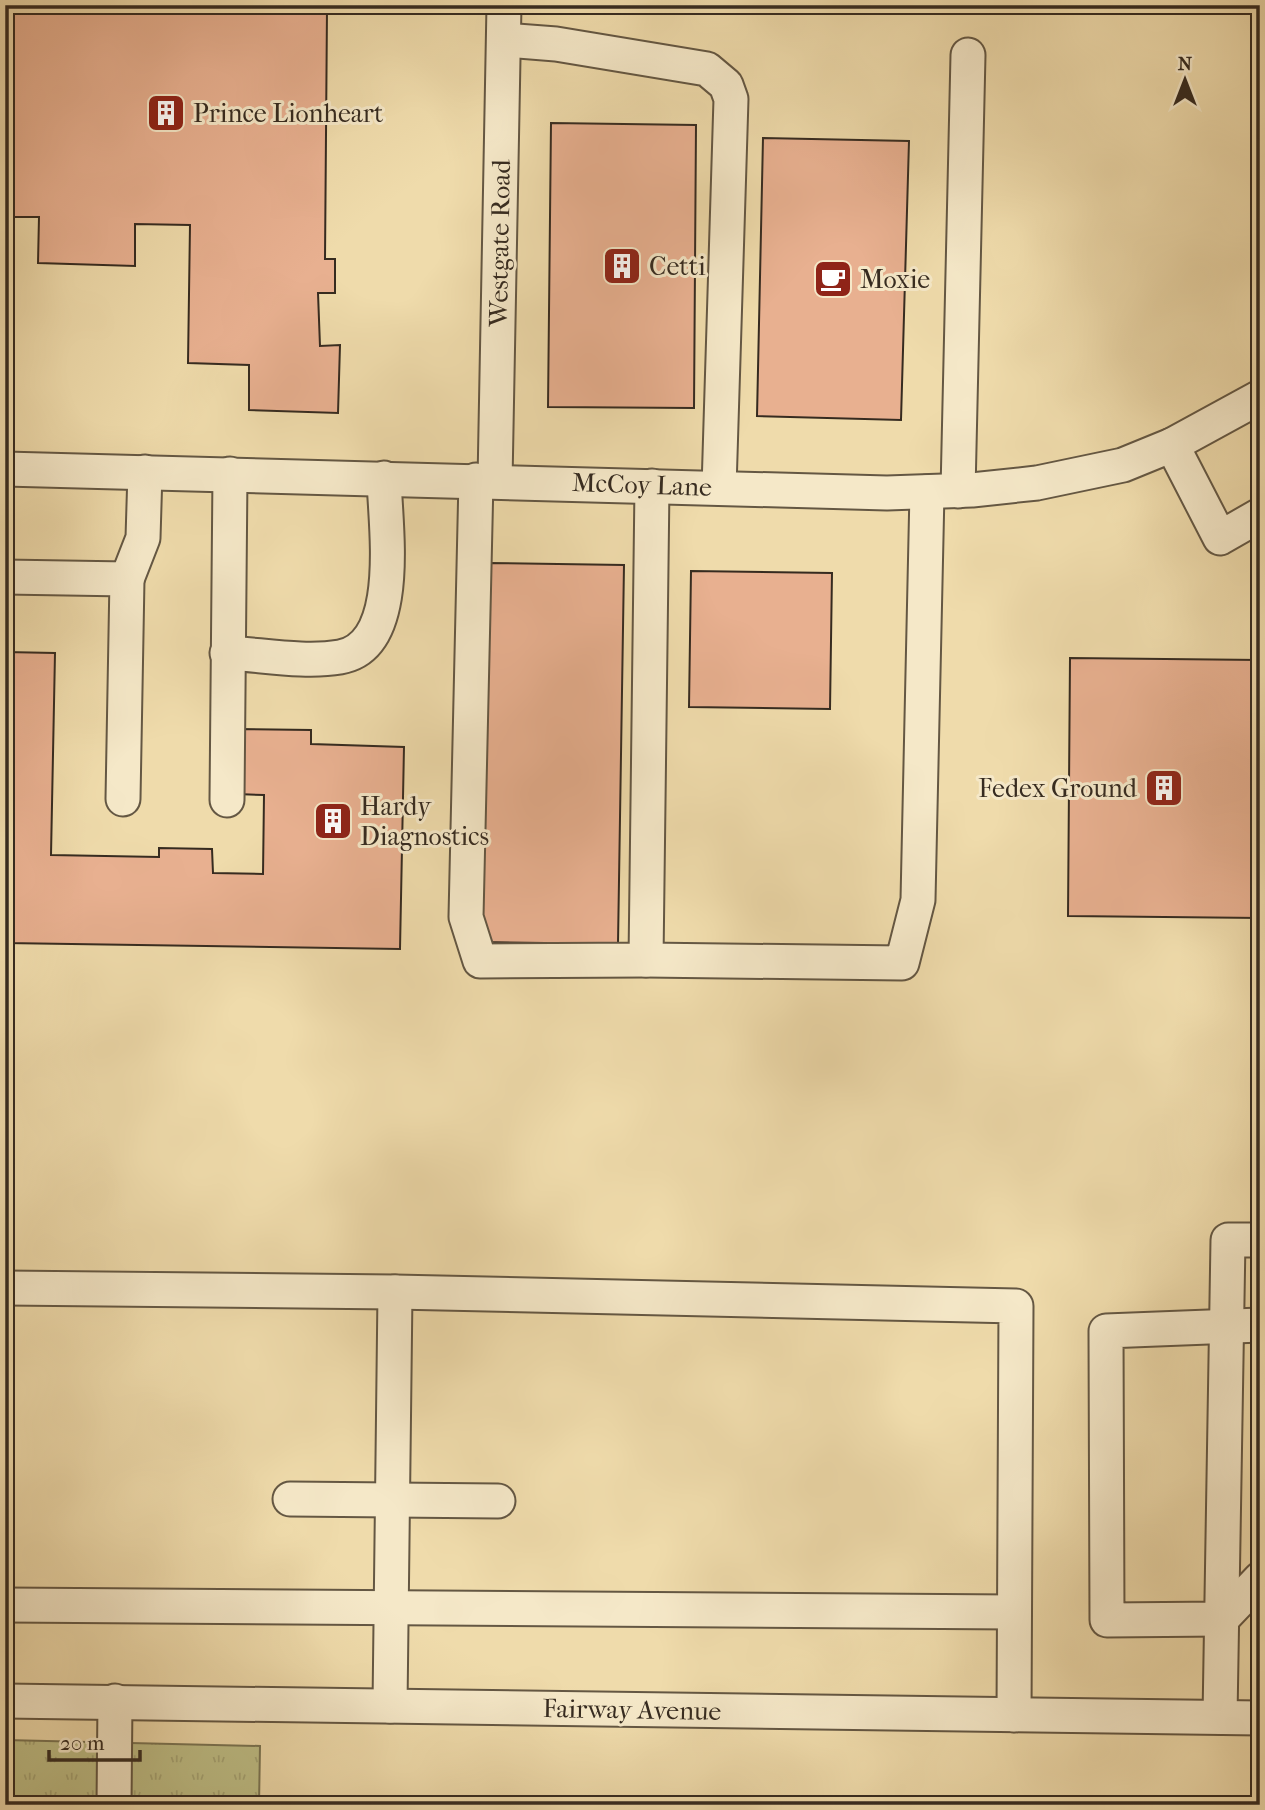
<svg xmlns="http://www.w3.org/2000/svg" width="1265" height="1810" viewBox="0 0 1265 1810" font-family="'IM FELL French Canon',serif">
<defs>
<pattern id="grass-tufts" width="24" height="20" patternUnits="userSpaceOnUse" patternTransform="scale(1.75)"><rect width="24" height="20" fill="#bebe86"/><path d="M3 7l-1-3M5 7V3M7 7l1-3M15 17l-1-3M17 17v-4M19 17l1-3" fill="none" stroke="#a4a373"/></pattern>
</defs>
<rect width="100%" height="100%" fill="#efdbab"/>
<filter id="stains"><feTurbulence type="fractalNoise" baseFrequency=".00286" numOctaves="4"/><feColorMatrix values="0 0 0 0 .2 0 0 0 0 .09 0 0 0 0 .02 0 0 0 .5 -.17"/></filter>
<radialGradient id="worn" r=".72"><stop offset=".6" stop-color="#630" stop-opacity="0"/><stop offset="1" stop-color="#630" stop-opacity=".3"/></radialGradient>
<path fill="url(#grass-tufts)" stroke="#7a7453" stroke-width="2" d="M5,1740L260,1746L259,1805H5Z"/>
<g fill="#e8b090" stroke="#362b20" stroke-width="2">
<path d="M5,5L327,9L325,259H335V293H318L320,346L340,345L338,413L249,410V365L188,363L190,225L135,224V266L38,263L39,217H5Z"/>
<path d="M551,123L696,125L694,408L548,407Z"/>
<path d="M763,138L909,141L901,420L757,416Z"/>
<path d="M488,563L624,565L618,944L482,942Z"/>
<path d="M691,571L832,573L830,709L689,707Z"/>
<path d="M5,652L55,653L51,855L159,857V848L212,849L213,873L263,874L264,795L237,794L238,729L311,730V744L404,747L400,949L5,943Z"/>
<path d="M1070,658L1260,660V918L1068,916Z"/>
</g>
<g fill="none" stroke-linecap="round" stroke-linejoin="round">
<defs>
<g id="minor">
<path d="M504,40L556,44L707,69L726,85L731,99L719,488"/>
<path d="M1172,445L1220,538L1260,515"/>
<path d="M5,469L887,493L972,490L1037,483L1123,465L1172,445L1260,397"/>
<path d="M476,480L466,917L480,961L646,960L652,486"/>
<path d="M495,481L504,5"/>
<path d="M958,491L968,55"/>
<path d="M5,577L127,579L123,799"/>
<path d="M127,579L143,538L145,472"/>
<path d="M227,653C263,655 305,663 340,657C404,646 385,525 384,478"/>
<path d="M227,800L230,474"/>
<path d="M646,960L902,963L918,900L927,492"/>
<path d="M5,1288L395,1292L1016,1306L1014,1715"/>
<path d="M1260,1325L1106,1331L1107,1620L1222,1619L1260,1579"/>
<path d="M290,1499L498,1501"/>
<path d="M5,1605L1014,1612"/>
<path d="M5,1701L1260,1718"/>
<path d="M390,1706L395,1292"/>
<path d="M1220,1717L1228,1240H1260"/>
<path d="M114,1805L115,1701"/>
</g>
</defs>
<use href="#minor" stroke="#645743" stroke-width="37"/>
<use href="#minor" stroke="#f5e8c8" stroke-width="33"/>
</g>
<defs>
<symbol id="building-square" viewBox="-11 -11 22 22"><rect x="-9" y="-9" width="18" height="18" rx="4" fill="#8f2418" stroke="#f5e8c8"/><path d="M-4-6H4V6H1V3H-1V6H-4ZM-2.5-4.3h1.7v1.8h-1.7ZM.8-4.3h1.7v1.8H.8ZM-2.5-1h1.7V.8h-1.7ZM.8-1h1.7V.8H.8Z" fill="#fff"/></symbol>
<symbol id="cafe-square" viewBox="-11 -11 22 22"><rect x="-9" y="-9" width="18" height="18" rx="4" fill="#8f2418" stroke="#f5e8c8"/><path d="M-5.5-4.5H6V0H3Q3 3.5 0 3.5H-2.5Q-5.5 3.5-5.5 0ZM3-3.2v2h1.7v-2ZM-6 4.5H4V6H-6Z" fill="#fff"/></symbol>
</defs>
<g fill-rule="evenodd">
<use href="#building-square" x="144" y="91" width="44" height="44"/>
<use href="#building-square" x="600" y="244" width="44" height="44"/>
<use href="#cafe-square" x="811" y="257" width="44" height="44"/>
<use href="#building-square" x="1142" y="766" width="44" height="44"/>
<use href="#building-square" x="311" y="799" width="44" height="44"/>
</g>
<g text-anchor="middle" dominant-baseline="central" stroke-width="6" stroke-linejoin="round" paint-order="stroke">
<g font-size="26" fill="#362b20" stroke="#f5e8c8" text-anchor="start">
<text x="193" y="113">Prince Lionheart</text>
<text x="649" y="266">Cetti</text>
<text x="860" y="279">Moxie</text>
<text x="1137" y="788" text-anchor="end">Fedex Ground</text>
<text x="360" y="806">Hardy<tspan x="360" dy="30">Diagnostics</tspan></text>
</g>
<g font-size="26" fill="#362b20" stroke="#f5e8c8">
<text transform="translate(500 243) rotate(-89)">Westgate Road</text>
<text transform="translate(642 485) rotate(2)">McCoy Lane</text>
<text transform="translate(632 1710) rotate(1)">Fairway Avenue</text>
</g>
</g>
<rect width="1265" height="1810" fill="none" stroke="#efdbab" stroke-width="28"/>
<rect x="7" y="7" width="1251" height="1796" fill="none" stroke="#362b20" stroke-width="3.5"/>
<rect x="14" y="14" width="1237" height="1782" fill="none" stroke="#362b20" stroke-width="2"/>
<g transform="translate(1185 80)" stroke="#f5e8c8" stroke-width="5" paint-order="stroke">
<path d="M0-5L12 26L0 18L-12 26Z" fill="#362b20"/>
<text y="-10" font-size="19" font-weight="bold" text-anchor="middle" fill="#362b20">N</text>
</g>
<path d="M49 1750v10h91v-10" fill="none" stroke="#362b20" stroke-width="3.5"/>
<text x="60" y="1750" font-size="21" fill="#362b20" stroke="#f5e8c8" stroke-width="5" paint-order="stroke">20 m</text>
<rect width="100%" height="100%" filter="url(#stains)"/>
<rect width="100%" height="100%" fill="url(#worn)"/>
</svg>
